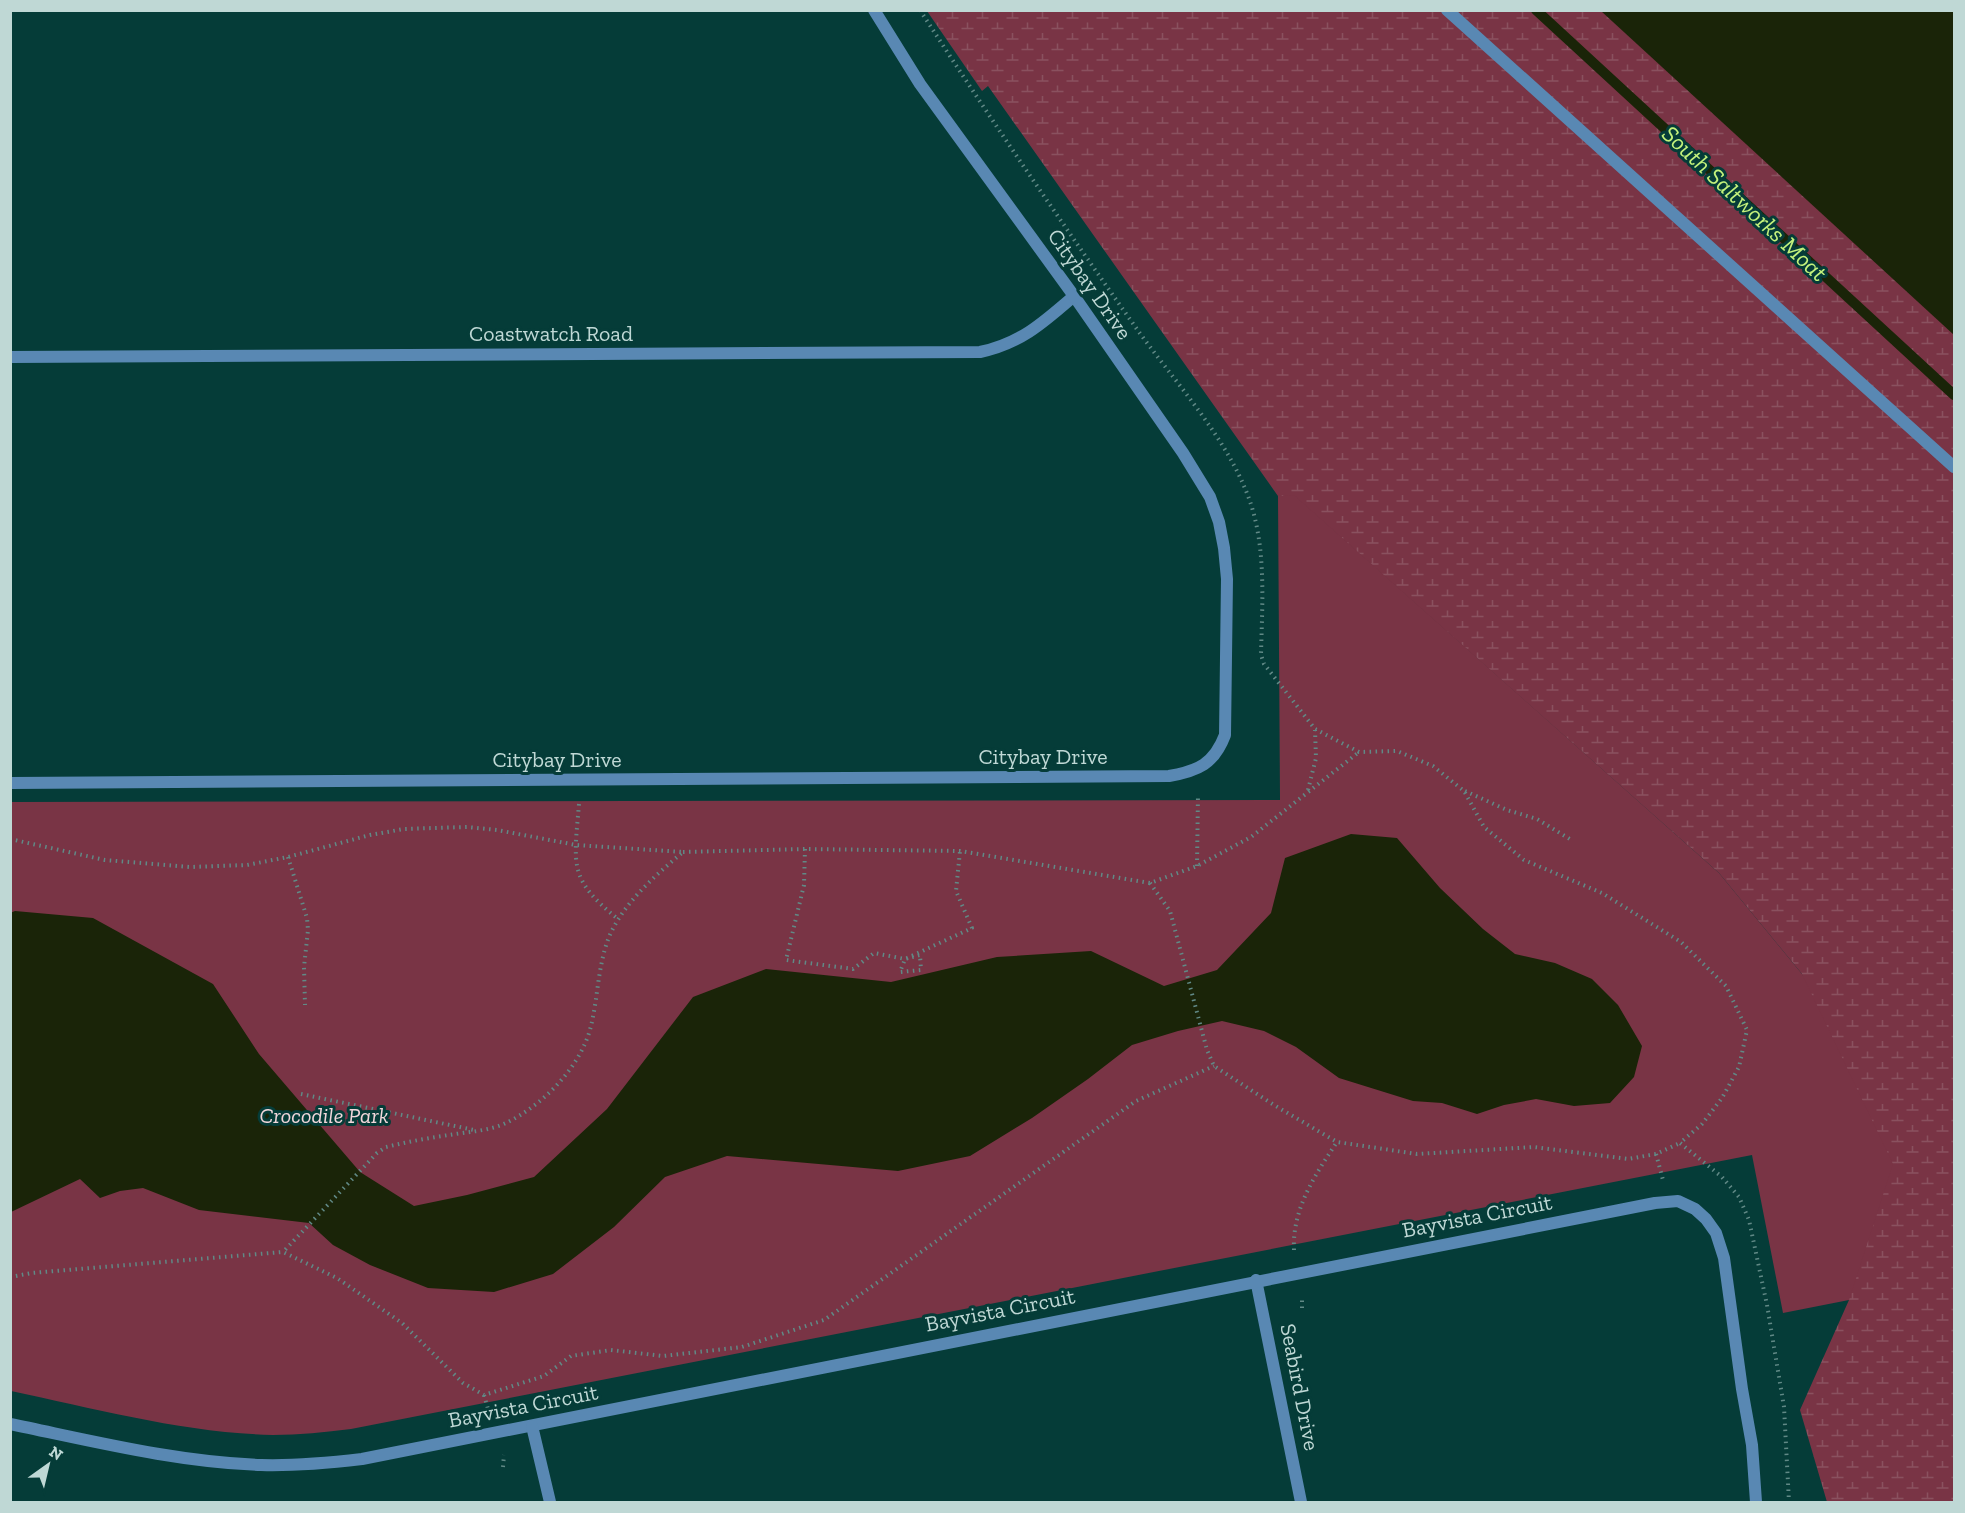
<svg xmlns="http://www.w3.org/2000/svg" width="1965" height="1513" viewBox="0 0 1965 1513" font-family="'Zilla Slab',serif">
<defs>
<pattern id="wetland-marsh" width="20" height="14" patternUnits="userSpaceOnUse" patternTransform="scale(1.5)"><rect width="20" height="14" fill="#793445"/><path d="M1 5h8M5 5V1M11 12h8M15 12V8" fill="none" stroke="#8a515f"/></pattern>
</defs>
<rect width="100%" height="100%" fill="#053c38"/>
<path fill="url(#wetland-marsh)" d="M927,11H1954V1502H1827L1800,1410L1849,1300L1802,974L1719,873L1294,496H1278L988,86L982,91Z"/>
<path fill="#793445" d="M1294,495L1719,873L1802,974L1893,1164L1849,1300L1783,1313L1752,1155L351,1429C325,1432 299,1435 273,1435C185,1433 97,1409 11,1391L10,802L1280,800L1278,496Z"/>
<g fill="#1a2408">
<path d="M1601,11H1954V335Z"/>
<path d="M1351,834L1397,838L1440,888L1483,929L1515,954L1555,963L1592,979L1618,1005L1642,1046L1634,1077L1610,1103L1574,1106L1536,1099L1504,1105L1477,1114L1442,1103L1413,1101L1339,1078L1296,1047L1264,1031L1222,1021L1178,1031L1132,1045L1088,1079L1032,1118L970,1156L898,1171L727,1156L665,1177L614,1227L553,1274L494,1292L428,1288L370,1265L333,1245L309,1223L199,1210L143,1188L120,1191L100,1198L80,1179L11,1212L10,913L15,911L93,918L213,984L259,1054L360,1172L414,1206L467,1195L534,1177L607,1109L693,997L766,969L891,982L997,957L1091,951L1164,986L1217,970L1271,913L1285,858Z"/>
</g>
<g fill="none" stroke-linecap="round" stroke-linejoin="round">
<path stroke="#1a2408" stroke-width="10" d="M1536,10L1954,395"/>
<g stroke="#618986" stroke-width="4" stroke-dasharray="1.5 4.5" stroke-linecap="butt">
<path d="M920,10C989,117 1061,222 1134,325C1174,382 1234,444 1253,511C1266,557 1262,608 1261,655L1264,664L1315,729L1359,752L1397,751L1433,766L1464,791L1484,827L1524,860L1602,893L1681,942L1726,986L1747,1030L1739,1067L1722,1098L1702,1124L1680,1143L1722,1177L1739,1197L1749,1220L1767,1305L1784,1407L1789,1502"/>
<path d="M1308,790L1316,758L1315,730"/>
<path d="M1465,791L1507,810L1537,819L1573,841"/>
<path d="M579,804C574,865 568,879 618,919"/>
<path d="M10,839L105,860L190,867L247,865L288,857L370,835L404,829L434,828L467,827L497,830L576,845L683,852C655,876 624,902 609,937C598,965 598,997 591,1026C581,1067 543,1105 506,1123C489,1131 467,1132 449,1135C428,1138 407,1142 386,1147L377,1153L283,1252"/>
<path d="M805,849L804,885L786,960L853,969L874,953L905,959L920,955L921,970L900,972L905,959L972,928L956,891L960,851"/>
<path d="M683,852L805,849L960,851L1150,883L1197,866L1251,837L1359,752"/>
<path d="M288,857L307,918L308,930L304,967L305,1005"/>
<path d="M1197,866L1198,794"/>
<path d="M1150,883L1170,911L1207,1050L1214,1066L1274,1105L1337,1142L1417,1154L1534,1147L1628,1159L1656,1154L1680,1143"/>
<path d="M301,1094L474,1130"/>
<path d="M1656,1154L1663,1180"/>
<path d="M1294,1250C1292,1209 1315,1175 1337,1142"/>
<path d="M10,1277L32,1273L283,1252L337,1278L402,1323L463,1383L484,1395L544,1376L571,1356L611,1350L663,1356L742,1347L824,1320L1136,1101L1214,1066"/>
<path d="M1302,1308V1297"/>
<path d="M484,1395L488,1409"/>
<path d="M503,1467L504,1455"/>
</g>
<path stroke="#5988b3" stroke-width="12" d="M1447,10L1954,467"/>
<g stroke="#5988b3" stroke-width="12">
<path d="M10,357L980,352C1020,344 1044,322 1074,296"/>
<path d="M10,783L1169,776C1198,771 1214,764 1225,735L1227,579L1224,548L1219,522L1210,497L1183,453L1074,296L920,84L874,10"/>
<path d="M1256,1280L1301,1502"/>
<path d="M10,1424C93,1441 176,1462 261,1465C295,1466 328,1463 362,1459L1655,1203L1678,1201L1695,1209L1706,1219L1716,1233L1724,1258L1742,1389L1752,1445L1756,1502"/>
<path d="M532,1426L550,1502"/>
</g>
</g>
<g text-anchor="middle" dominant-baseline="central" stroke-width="6" stroke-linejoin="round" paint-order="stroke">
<g font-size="22" fill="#bfd8d5" stroke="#053c38">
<text transform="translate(1090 284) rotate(55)">Citybay Drive</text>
<text x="551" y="333">Coastwatch Road</text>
<text x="1043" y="756">Citybay Drive</text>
<text x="557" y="759">Citybay Drive</text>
<text transform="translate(1477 1216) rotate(-11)">Bayvista Circuit</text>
<text transform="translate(1000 1310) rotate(-11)">Bayvista Circuit</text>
<text transform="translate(1300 1387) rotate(79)">Seabird Drive</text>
<text transform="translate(523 1406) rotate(-11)">Bayvista Circuit</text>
</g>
<g font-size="22" font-style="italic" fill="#f2d7db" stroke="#053c38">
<text x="324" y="1115">Crocodile Park</text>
</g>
<g font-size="24" font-style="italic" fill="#c4f27c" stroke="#053c38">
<text transform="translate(1745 203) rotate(43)">South Saltworks Moat</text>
</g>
</g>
<rect width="1965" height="1513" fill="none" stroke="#bfd8d5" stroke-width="24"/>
<g transform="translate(48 1465) rotate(34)" stroke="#053c38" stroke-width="4.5" paint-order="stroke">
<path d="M0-4.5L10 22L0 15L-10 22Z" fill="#bfd8d5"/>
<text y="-9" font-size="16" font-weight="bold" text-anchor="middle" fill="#bfd8d5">N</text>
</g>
</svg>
